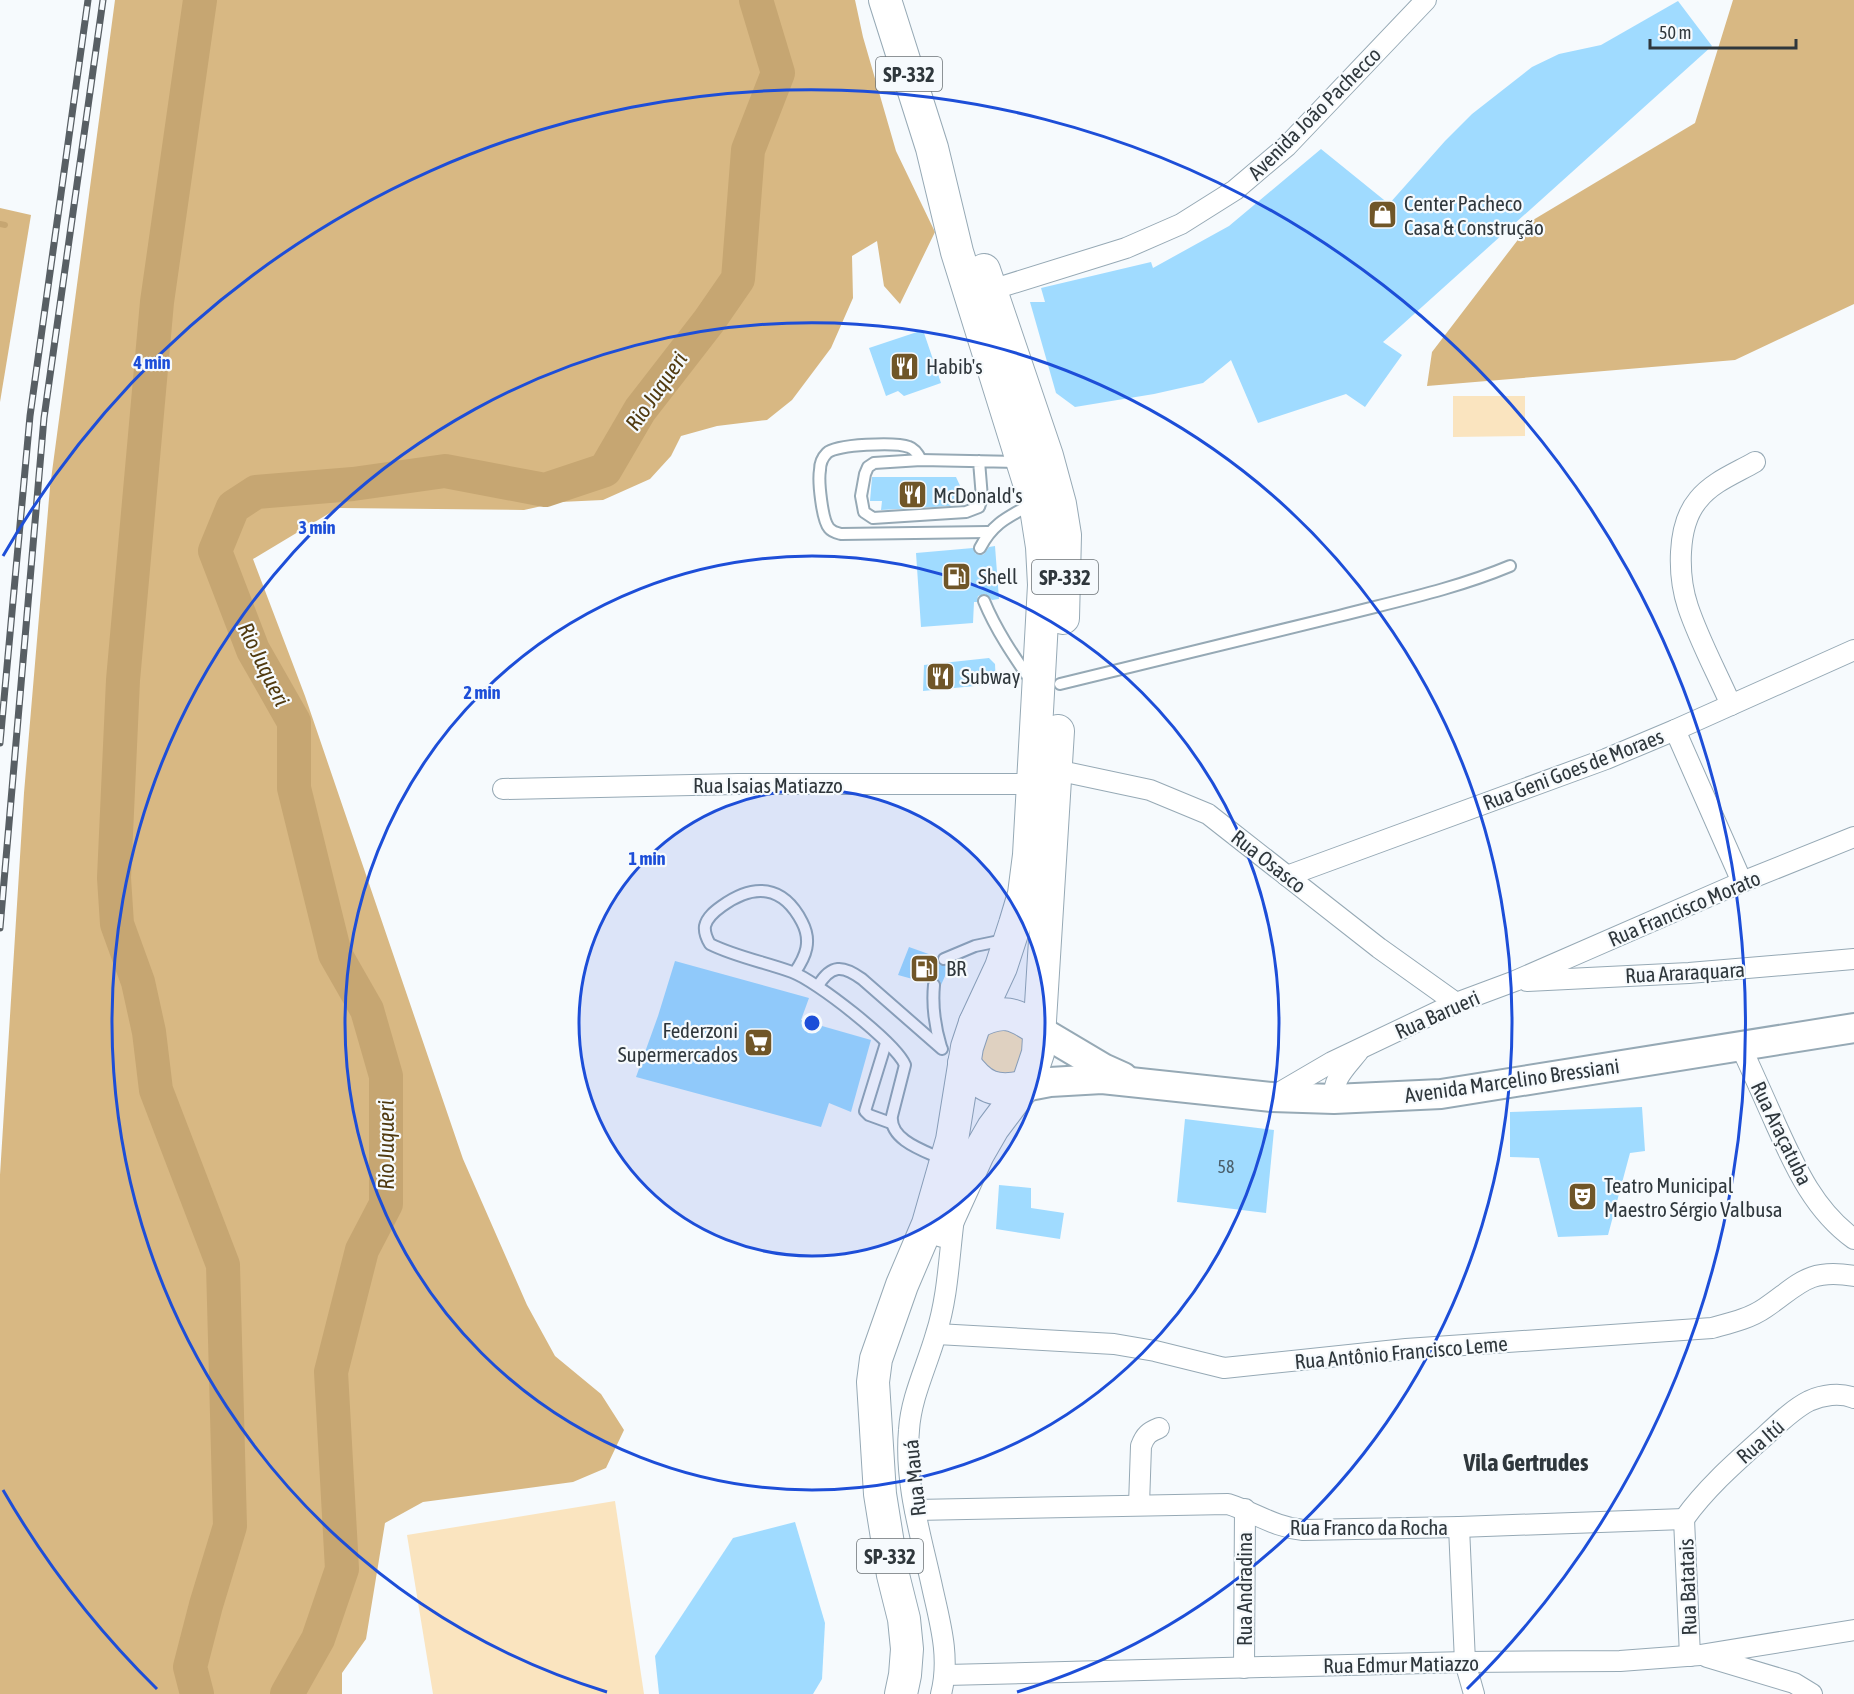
<svg xmlns="http://www.w3.org/2000/svg" width="1854" height="1694" viewBox="0 0 1854 1694" font-family="'Asap Condensed',sans-serif">
<rect width="100%" height="100%" fill="#f6fafd"/>
<g fill="#fae4bf">
<path d="M1453,396H1525V436L1453,437Z"/>
<path d="M1001,1022L1029,1040L1024,1059L1011,1076L996,1077L979,1058L983,1035Z"/>
<path d="M615,1501L644,1694H433L407,1535Z"/>
</g>
<g fill="#d8b883">
<path d="M115,0H855L863,37L896,151L935,232L900,304L884,286L877,241L852,256L853,298L831,348L792,400L767,420L717,426L681,436L671,456L650,479L603,500L560,502L524,510L338,508L253,559L305,696L463,1159L527,1305L555,1356L601,1394L624,1430L606,1468L573,1482L423,1502L385,1523L366,1639L342,1673V1694H0V1175L24,793L50,487Z"/>
<path d="M1733,0H1854V304L1735,360L1427,386L1432,352L1533,220L1695,123Z"/>
<path d="M0,208L31,215L0,402Z"/>
</g>
<g fill="none" stroke-linecap="round" stroke-linejoin="round">
<path stroke="#c6a672" stroke-width="6" d="M0,224L5,225"/>
<g stroke="#c6a672" stroke-width="34">
<path d="M197,1694L190,1667L206,1605L230,1526L223,1265L156,1090L149,1032L138,982L117,924L114,878L123,680L157,302L200,0"/>
<path d="M287,1694L318,1639L342,1569L331,1372L362,1250L386,1204V1076L367,1010L335,954L294,788V722L253,650L215,551L233,507L256,492L353,484L445,471L545,490L605,470L640,410L709,321L738,279L748,150L778,73L756,0"/>
</g>
</g>
<g fill="#a0dbff">
<path d="M1678,1L1712,46L1383,342L1402,355L1365,407L1346,394L1258,423L1231,360L1203,383L1154,394L1075,407L1056,393L1030,302H1045L1041,288L1151,262L1153,268L1229,226L1321,149L1389,204L1445,141L1472,114L1532,67L1559,54L1601,45Z"/>
<path d="M923,330L941,383L904,396L898,391L886,396L869,348Z"/>
<path d="M872,477H956L962,490L950,506L881,510L882,501H870Z"/>
<path d="M995,546L999,599L992,600L985,594L978,596L977,602H974L973,623L921,627L916,553L973,548L976,554L981,555L984,554L989,547Z"/>
<path d="M989,658L995,664L996,684L923,691L924,665Z"/>
<path d="M909,947L937,957V961L940,965H950L941,985L940,981L935,978L930,979L927,983L898,975Z"/>
<path d="M675,961L809,998L801,1020L871,1040L851,1112L829,1103L821,1127L636,1077L658,1016Z"/>
<path d="M1642,1107L1645,1151L1630,1153L1608,1235L1558,1237L1539,1158L1510,1157V1112Z"/>
<path d="M1185,1119L1274,1130L1266,1213L1177,1202Z"/>
<path d="M999,1185L1031,1188V1208L1064,1213L1060,1239L996,1229Z"/>
<path d="M795,1522L825,1623L822,1679L813,1694H659L655,1656L733,1538Z"/>
</g>
<g fill="none" stroke-linecap="round" stroke-linejoin="round">
<defs>
<g id="lane">
<path d="M921,460C918,454 915,449 909,447C896,442 836,444 827,453C822,458 820,463 820,470C818,481 822,520 829,528C832,532 837,533 841,534L988,532"/>
<path d="M979,461L982,498L979,507L966,512L873,518L864,512L861,496L865,474L868,467L874,463L921,460L1020,462"/>
<path d="M980,548C993,523 1008,517 1032,504"/>
<path d="M984,601C996,630 1013,655 1031,681"/>
<path d="M1060,684C1153,661 1246,639 1339,616C1397,601 1455,589 1510,566"/>
<path d="M944,959L975,946L1004,940"/>
<path d="M795,972C806,956 812,941 802,922C783,885 754,883 722,906C715,911 707,917 705,926C704,933 707,939 710,944C736,957 765,962 792,972C815,980 896,1043 905,1065L892,1116C889,1140 925,1151 942,1159"/>
<path d="M934,985C932,1006 935,1027 941,1047"/>
<path d="M818,986C831,964 843,965 862,979L942,1049"/>
<path d="M886,1043L865,1111L869,1115L891,1123"/>
</g>
<g id="street">
<path d="M991,290L1126,248L1181,224L1235,190L1287,146L1426,0"/>
<path d="M1731,705C1717,673 1699,640 1688,607C1678,577 1676,526 1698,500C1712,482 1736,473 1755,462"/>
<path d="M1675,730L1742,882"/>
<path d="M1056,770L1150,790L1208,814L1379,948L1456,1003"/>
<path d="M503,789L738,784H1033"/>
<path d="M1287,876L1606,759L1675,730L1854,650"/>
<path d="M1527,981L1689,973L1854,959"/>
<path d="M1741,1047C1753,1073 1765,1100 1777,1127C1796,1169 1815,1211 1854,1239"/>
<path d="M1272,1097L1332,1062L1456,1003L1515,981L1742,882L1854,837"/>
<path d="M1334,1099C1332,1079 1346,1067 1358,1052"/>
<path d="M937,1334L1114,1344L1155,1351L1224,1368L1406,1349L1712,1328C1730,1323 1749,1319 1765,1308C1799,1285 1807,1268 1854,1276"/>
<path d="M1139,1505L1141,1446C1145,1435 1149,1432 1159,1428"/>
<path d="M915,1510L1228,1504C1256,1513 1274,1527 1303,1530L1459,1527L1684,1519"/>
<path d="M1684,1519C1707,1487 1736,1462 1765,1436C1778,1424 1793,1409 1809,1401C1822,1395 1840,1392 1854,1398"/>
<path d="M1684,1519L1690,1656"/>
<path d="M1459,1527L1465,1662L1474,1694"/>
<path d="M1707,1657L1794,1683L1812,1694"/>
<path d="M1244,1668L1245,1509"/>
<path d="M946,1675L1465,1662L1620,1661L1700,1655L1854,1630"/>
<path d="M941,1694C950,1659 941,1626 933,1591C922,1539 904,1484 909,1430C911,1397 927,1366 936,1334C948,1297 949,1256 954,1218"/>
</g>
<g id="secondary">
<path d="M1039,1030L1103,1068L1123,1077"/>
<path d="M1024,1087L1050,1082L1102,1079L1272,1097L1334,1099L1441,1094L1854,1028"/>
</g>
<g id="primary">
<path d="M885,0L932,148L957,252L1035,502L1042,547L1044,585L1029,855L1024,894L1015,924L1001,967L975,1023L967,1047L952,1140L928,1224L902,1285L876,1359L873,1382L880,1494L893,1575L904,1619L907,1649L905,1675L901,1694"/>
<path d="M984,270L1047,456L1060,504L1065,535L1063,618"/>
<path d="M975,1023C1003,1008 1014,1013 1039,1030"/>
<path d="M964,1063C982,1088 995,1093 1024,1087"/>
<path d="M943,1231L978,1154L993,1128L1029,1080L1038,1053L1058,731"/>
</g>
</defs>
<use href="#lane" stroke="#96a9b5" stroke-width="14"/>
<use href="#street" stroke="#96a9b5" stroke-width="22"/>
<use href="#secondary" stroke="#96a9b5" stroke-width="32"/>
<use href="#primary" stroke="#96a9b5" stroke-width="34"/>
<use href="#lane" stroke="#fff" stroke-width="10"/>
<use href="#street" stroke="#fff" stroke-width="20"/>
<use href="#secondary" stroke="#fff" stroke-width="28"/>
<use href="#primary" stroke="#fff" stroke-width="32"/>
<defs>
<g id="rail">
<path d="M0,743L30,416L88,0"/>
<path d="M0,928L44,418L103,0"/>
</g>
</defs>
<use href="#rail" stroke="#585f64" stroke-width="7"/>
<use href="#rail" stroke="#f6fafd" stroke-width="4.5" stroke-dasharray="14" stroke-linecap="butt"/>
</g>
<circle cx="812" cy="1023" r="233" fill="#1d4ed8" fill-opacity=".12"/>
<g fill="none" stroke="#1d4ed8" stroke-width="3">
<circle cx="812" cy="1023" r="233"/>
<circle cx="812" cy="1023" r="467"/>
<path d="M607 1692A700 700 0 1 1 1017 1692"/>
<path d="M157 1689A934 934 0 0 1 3 1490M3 556A934 934 0 1 1 1467 1689"/>
</g>
<defs>
<symbol id="shop-square" viewBox="-11 -11 22 22"><rect x="-9" y="-9" width="18" height="18" rx="4" fill="#705628" stroke="#f6fafd"/><path d="M-5-2.5h2.3a2.7 3.5 0 0 1 5.4 0H5L5.5 6h-11ZM-1.5-2.5h3a1.5 2.3 0 0 0-3 0Z" fill="#fff"/></symbol>
<symbol id="restaurant-square" viewBox="-11 -11 22 22"><rect x="-9" y="-9" width="18" height="18" rx="4" fill="#705628" stroke="#f6fafd"/><path d="M-5-6h1v4h1v-4h1v4h1v-4h1v5L-1.5 .5V6h-2V.5L-5-1ZM5-6V6H3V1.5H1.5Q1.5-4 5-6Z" fill="#fff"/></symbol>
<symbol id="fuel-square" viewBox="-11 -11 22 22"><rect x="-9" y="-9" width="18" height="18" rx="4" fill="#705628" stroke="#f6fafd"/><path d="M-5.5-6h7V0h2V4h1.3V-2.5L3-4.5l.8-.8L6-3V5H2.5V1h-1V6h-7ZM-4.2-4.7v3.2H.2V-4.7Z" fill="#fff"/></symbol>
<symbol id="supermarket-square" viewBox="-11 -11 22 22"><rect x="-9" y="-9" width="18" height="18" rx="4" fill="#705628" stroke="#f6fafd"/><path d="M-6-5.5h2.5l.6 2H6L4.5 2H-2.5L-4.4-4H-6ZM-1.5 3.2a1.3 1.3 0 1 0 .1 0ZM3 3.2a1.3 1.3 0 1 0 .1 0Z" fill="#fff"/></symbol>
<symbol id="theatre-square" viewBox="-11 -11 22 22"><rect x="-9" y="-9" width="18" height="18" rx="4" fill="#705628" stroke="#f6fafd"/><path d="M-5-5.5Q0-4 5-5.5V0Q5 5 0 6Q-5 5-5 0ZM-3.3-2.5H-1v1.5H-3.3ZM1-2.5H3.3v1.5H1ZM-2.8 1Q0 5.5 2.8 1Z" fill="#fff"/></symbol>
</defs>
<g fill-rule="evenodd">
<use href="#shop-square" x="1366" y="198" width="33" height="33"/>
<use href="#restaurant-square" x="888" y="350" width="33" height="33"/>
<use href="#restaurant-square" x="896" y="478" width="33" height="33"/>
<use href="#fuel-square" x="940" y="560" width="33" height="33"/>
<use href="#restaurant-square" x="924" y="660" width="33" height="33"/>
<use href="#fuel-square" x="908" y="952" width="33" height="33"/>
<use href="#supermarket-square" x="742" y="1026" width="33" height="33"/>
<use href="#theatre-square" x="1566" y="1180" width="33" height="33"/>
</g>
<g text-anchor="middle" dominant-baseline="central" stroke-width="4.5" stroke-linejoin="round" paint-order="stroke">
<g font-size="18" fill="#4b606d">
<text x="1226" y="1166">58</text>
</g>
<g fill="#f6fafd" stroke="#6b7276" stroke-width="1.5">
<rect x="876" y="57" width="66" height="34" rx="4.5"/>
<rect x="1032" y="560" width="66" height="34" rx="4.5"/>
<rect x="857" y="1539" width="66" height="34" rx="4.5"/>
</g>
<g font-size="20" font-weight="bold" fill="#2f373c">
<text x="909" y="74">SP-332</text>
<text x="1065" y="577">SP-332</text>
<text x="890" y="1556">SP-332</text>
</g>
<g font-size="21" fill="#2f373c" stroke="#f6fafd">
<text transform="translate(1314 113) rotate(-45)">Avenida João Pachecco</text>
<text transform="translate(1573 769) rotate(-21)">Rua Geni Goes de Moraes</text>
<text x="768" y="785">Rua Isaias Matiazzo</text>
<text transform="translate(1269 861) rotate(38)">Rua Osasco</text>
<text transform="translate(1684 908) rotate(-23)">Rua Francisco Morato</text>
<text transform="translate(1685 972) rotate(-3)">Rua Araraquara</text>
<text transform="translate(1437 1014) rotate(-24)">Rua Barueri</text>
<text transform="translate(1512 1080) rotate(-8)">Avenida Marcelino Bressiani</text>
<text transform="translate(1782 1133) rotate(64)">Rua Araçatuba</text>
<text transform="translate(1401 1352) rotate(-5)">Rua Antônio Francisco Leme</text>
<text transform="translate(1760 1441) rotate(-41)">Rua Itú</text>
<text transform="translate(914 1478) rotate(-96)">Rua Mauá</text>
<text x="1369" y="1527">Rua Franco da Rocha</text>
<text transform="translate(1687 1587) rotate(-92)">Rua Batatais</text>
<text transform="translate(1244 1589) rotate(-90)">Rua Andradina</text>
<text transform="translate(1401 1664) rotate(-1)">Rua Edmur Matiazzo</text>
</g>
<g font-size="21" fill="#2f373c" stroke="#f6fafd" text-anchor="start">
<text x="1404" y="203">Center Pacheco<tspan x="1404" dy="24">Casa &amp; Construção</tspan></text>
<text x="926" y="366">Habib's</text>
<text x="933" y="495">McDonald's</text>
<text x="978" y="576">Shell</text>
<text x="961" y="676">Subway</text>
<text x="946" y="968">BR</text>
<text x="738" y="1030" text-anchor="end">Federzoni<tspan x="738" dy="24">Supermercados</tspan></text>
<text x="1604" y="1185">Teatro Municipal<tspan x="1604" dy="24">Maestro Sérgio Valbusa</tspan></text>
</g>
<g font-size="22" font-style="italic" fill="#503a10" stroke="#f6fafd">
<text transform="translate(656 391) rotate(-55)">Rio Juqueri</text>
<text transform="translate(264 664) rotate(64)">Rio Juqueri</text>
<text transform="translate(386 1145) rotate(-90)">Rio Juqueri</text>
</g>
<g font-size="24" font-weight="bold" fill="#2f373c" stroke="#f6fafd">
<text x="1526" y="1462">Vila Gertrudes</text>
</g>
</g>
<circle cx="812" cy="1023" r="9" fill="#1d4ed8" stroke="#f6fafd" stroke-width="3"/>
<g font-size="18" text-anchor="middle" font-weight="bold" fill="#1d4ed8" stroke="#f6fafd" stroke-width="4.5" stroke-linejoin="round" paint-order="stroke">
<text x="152" y="369">4 min</text>
<text x="317" y="534">3 min</text>
<text x="482" y="699">2 min</text>
<text x="647" y="865">1 min</text>
</g>
<path d="M1650 39v9h146v-9" fill="none" stroke="#2f373c" stroke-width="3"/>
<text x="1659" y="39" font-size="18" fill="#2f373c" stroke="#f6fafd" stroke-width="4.5" paint-order="stroke">50 m</text>
</svg>
